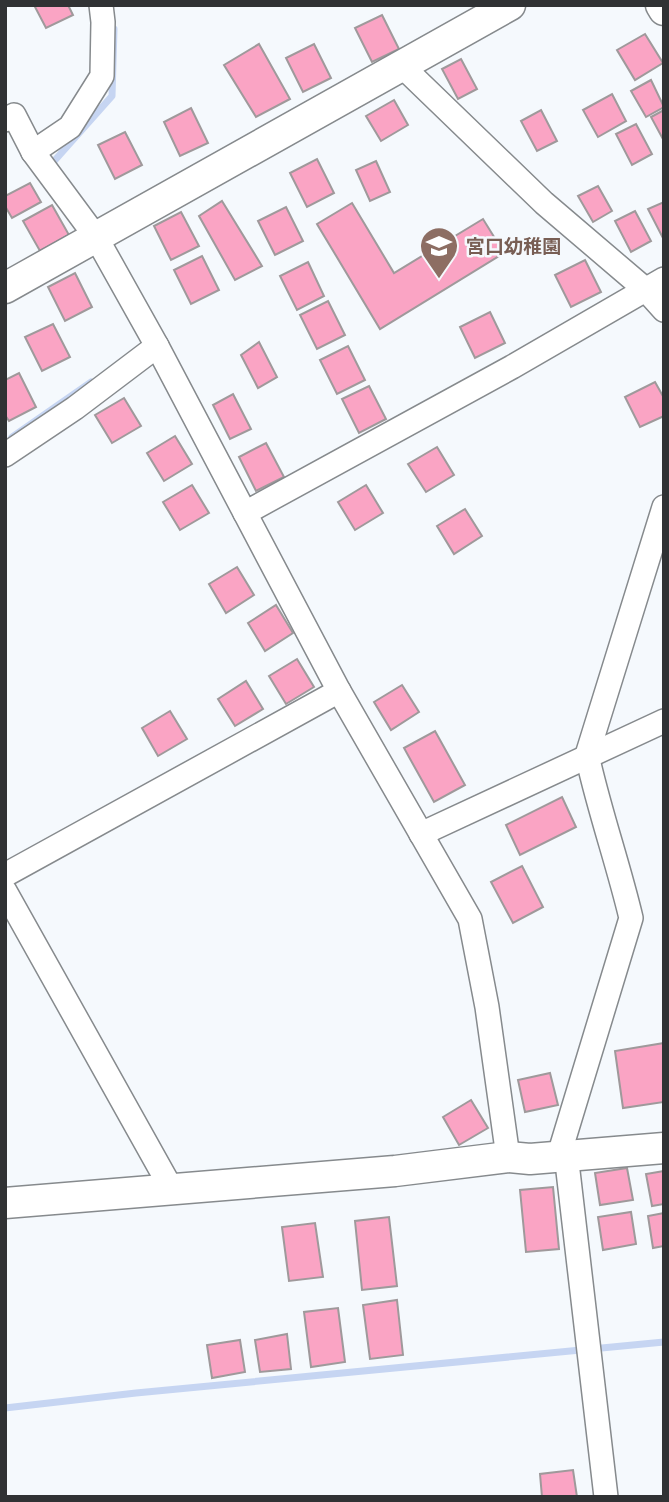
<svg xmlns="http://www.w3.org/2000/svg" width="669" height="1502" viewBox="0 0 669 1502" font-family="'Public Sans','Noto Sans JP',sans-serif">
<rect width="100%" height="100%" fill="#f5f9fd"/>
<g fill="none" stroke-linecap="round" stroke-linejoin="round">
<g stroke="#c6d5f2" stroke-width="7">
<path d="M48,168L112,96L114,29"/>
<path d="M12,437L91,382"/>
<path d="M5,1408L136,1393L664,1342"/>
</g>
</g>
<g fill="#faa4c4" stroke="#9f999b" stroke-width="2">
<path d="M34,5H68L73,15L46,28Z"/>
<path d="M382,15L399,49L372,62L355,28Z"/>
<path d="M645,34L663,63L635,80L617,50Z"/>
<path d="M259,44L290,99L256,117L224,65Z"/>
<path d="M314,44L331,78L303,92L286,58Z"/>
<path d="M461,59L477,89L458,99L442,69Z"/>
<path d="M651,80L664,107L646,117L631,91Z"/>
<path d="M612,94L626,121L598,137L583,110Z"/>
<path d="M394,100L408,125L381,141L366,116Z"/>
<path d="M191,108L208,143L180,156L164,122Z"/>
<path d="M541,110L557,141L537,151L521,121Z"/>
<path d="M664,110V141L651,117Z"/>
<path d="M636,124L652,154L632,165L616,134Z"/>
<path d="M125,132L142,165L115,179L98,145Z"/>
<path d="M317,159L334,193L307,207L290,173Z"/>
<path d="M376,161L390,192L370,201L356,170Z"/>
<path d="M30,183L41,202L12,218L5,206V196Z"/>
<path d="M598,186L612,211L593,222L578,196Z"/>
<path d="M222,201L262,266L235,280L199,216Z"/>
<path d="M664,202V240L648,209Z"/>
<path d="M352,203L394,273L483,219L504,253L380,329L317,224Z"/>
<path d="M52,205L69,235L40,251L23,221Z"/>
<path d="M286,207L303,241L275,255L258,221Z"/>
<path d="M635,211L651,241L631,252L615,221Z"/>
<path d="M181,212L199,246L171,260L154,226Z"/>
<path d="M202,256L219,290L191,304L174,270Z"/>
<path d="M585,260L601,292L571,307L555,275Z"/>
<path d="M308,262L324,296L297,310L280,276Z"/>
<path d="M75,273L92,307L65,321L48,287Z"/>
<path d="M328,301L345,335L317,349L300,315Z"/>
<path d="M490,312L505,343L475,358L460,327Z"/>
<path d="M53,324L70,357L42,371L25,337Z"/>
<path d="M259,342L277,377L258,388L241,355Z"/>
<path d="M348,346L365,380L337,394L320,360Z"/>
<path d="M19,373L36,407L9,421L5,415V380Z"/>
<path d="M655,382L664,398V416L640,427L625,397Z"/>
<path d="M369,386L386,419L359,433L342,399Z"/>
<path d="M233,394L251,429L230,439L213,405Z"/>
<path d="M124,398L141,426L112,443L95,415Z"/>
<path d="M175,436L192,464L164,481L147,453Z"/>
<path d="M266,443L284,477L256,491L239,457Z"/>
<path d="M437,447L454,475L426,492L408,464Z"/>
<path d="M192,485L209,513L180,530L163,502Z"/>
<path d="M366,485L383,513L355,530L338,502Z"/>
<path d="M465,509L482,536L454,554L437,526Z"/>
<path d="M237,567L254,595L226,613L209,584Z"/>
<path d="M276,605L293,633L265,651L248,623Z"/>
<path d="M297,659L314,687L286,704L269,676Z"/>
<path d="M246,681L263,709L235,726L218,699Z"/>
<path d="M402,685L419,712L391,730L374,702Z"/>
<path d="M170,711L187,739L158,756L142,728Z"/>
<path d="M435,731L465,785L434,802L404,748Z"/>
<path d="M562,797L576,827L520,855L506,825Z"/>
<path d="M522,866L543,907L513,923L491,882Z"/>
<path d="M664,1043V1102L623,1108L615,1051Z"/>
<path d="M550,1073L558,1105L525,1112L518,1080Z"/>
<path d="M471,1100L488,1128L459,1145L443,1117Z"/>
<path d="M627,1168L633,1200L600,1205L595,1173Z"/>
<path d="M664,1171V1204L652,1206L646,1174Z"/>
<path d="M553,1187L559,1249L526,1252L520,1190Z"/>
<path d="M631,1212L636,1244L603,1250L598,1217Z"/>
<path d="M664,1213V1246L653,1248L648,1216Z"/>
<path d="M389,1217L397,1286L362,1290L355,1221Z"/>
<path d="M315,1223L323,1277L289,1281L282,1227Z"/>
<path d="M397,1300L403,1355L370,1359L363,1305Z"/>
<path d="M338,1308L345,1362L311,1367L304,1312Z"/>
<path d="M287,1334L291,1369L260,1372L255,1340Z"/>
<path d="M240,1340L245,1372L212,1378L207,1345Z"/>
<path d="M573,1470L577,1497H542L540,1474Z"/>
</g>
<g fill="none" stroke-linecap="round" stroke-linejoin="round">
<defs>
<g id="minor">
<path d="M402,66L544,203L646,290L664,310"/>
<path d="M5,120L14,115L33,152L96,237L157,346L245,513L512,367L664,279"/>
<path d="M33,152L70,127L102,76L103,22L101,5"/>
<path d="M5,455L75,408L157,346"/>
<path d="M245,513L339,691L470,919L487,1007L508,1157"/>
<path d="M421,834L664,721"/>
<path d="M5,875L339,691"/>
<path d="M5,891L171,1188"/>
<path d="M566,1154L606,1497"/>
<path d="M559,1155L631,918C618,863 599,810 587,755L664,507"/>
</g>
<g id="tertiary">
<path d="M661,5L664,10"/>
<path d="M5,288L510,5"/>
<path d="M5,1203L395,1171L508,1157L530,1159L664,1148"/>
</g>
</defs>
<use href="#minor" stroke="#868a8d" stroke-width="26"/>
<use href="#tertiary" stroke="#868a8d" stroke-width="33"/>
<use href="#minor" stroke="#fff" stroke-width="23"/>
<use href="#tertiary" stroke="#fff" stroke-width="30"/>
</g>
<defs>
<symbol id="school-pin" viewBox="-11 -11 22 30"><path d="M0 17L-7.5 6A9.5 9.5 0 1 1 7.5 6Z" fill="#8d6e63" stroke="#f5f9fd"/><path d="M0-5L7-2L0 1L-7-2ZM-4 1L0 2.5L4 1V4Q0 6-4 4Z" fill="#fff"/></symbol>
</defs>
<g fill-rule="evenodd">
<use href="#school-pin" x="417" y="224" width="44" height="60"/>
</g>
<g text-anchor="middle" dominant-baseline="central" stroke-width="5" stroke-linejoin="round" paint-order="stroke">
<g font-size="19" font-weight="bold" fill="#785e54" stroke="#f5f9fd" text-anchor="start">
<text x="466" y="246">宮口幼稚園</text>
</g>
</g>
<rect width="669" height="1502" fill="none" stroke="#303234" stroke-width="14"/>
</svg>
